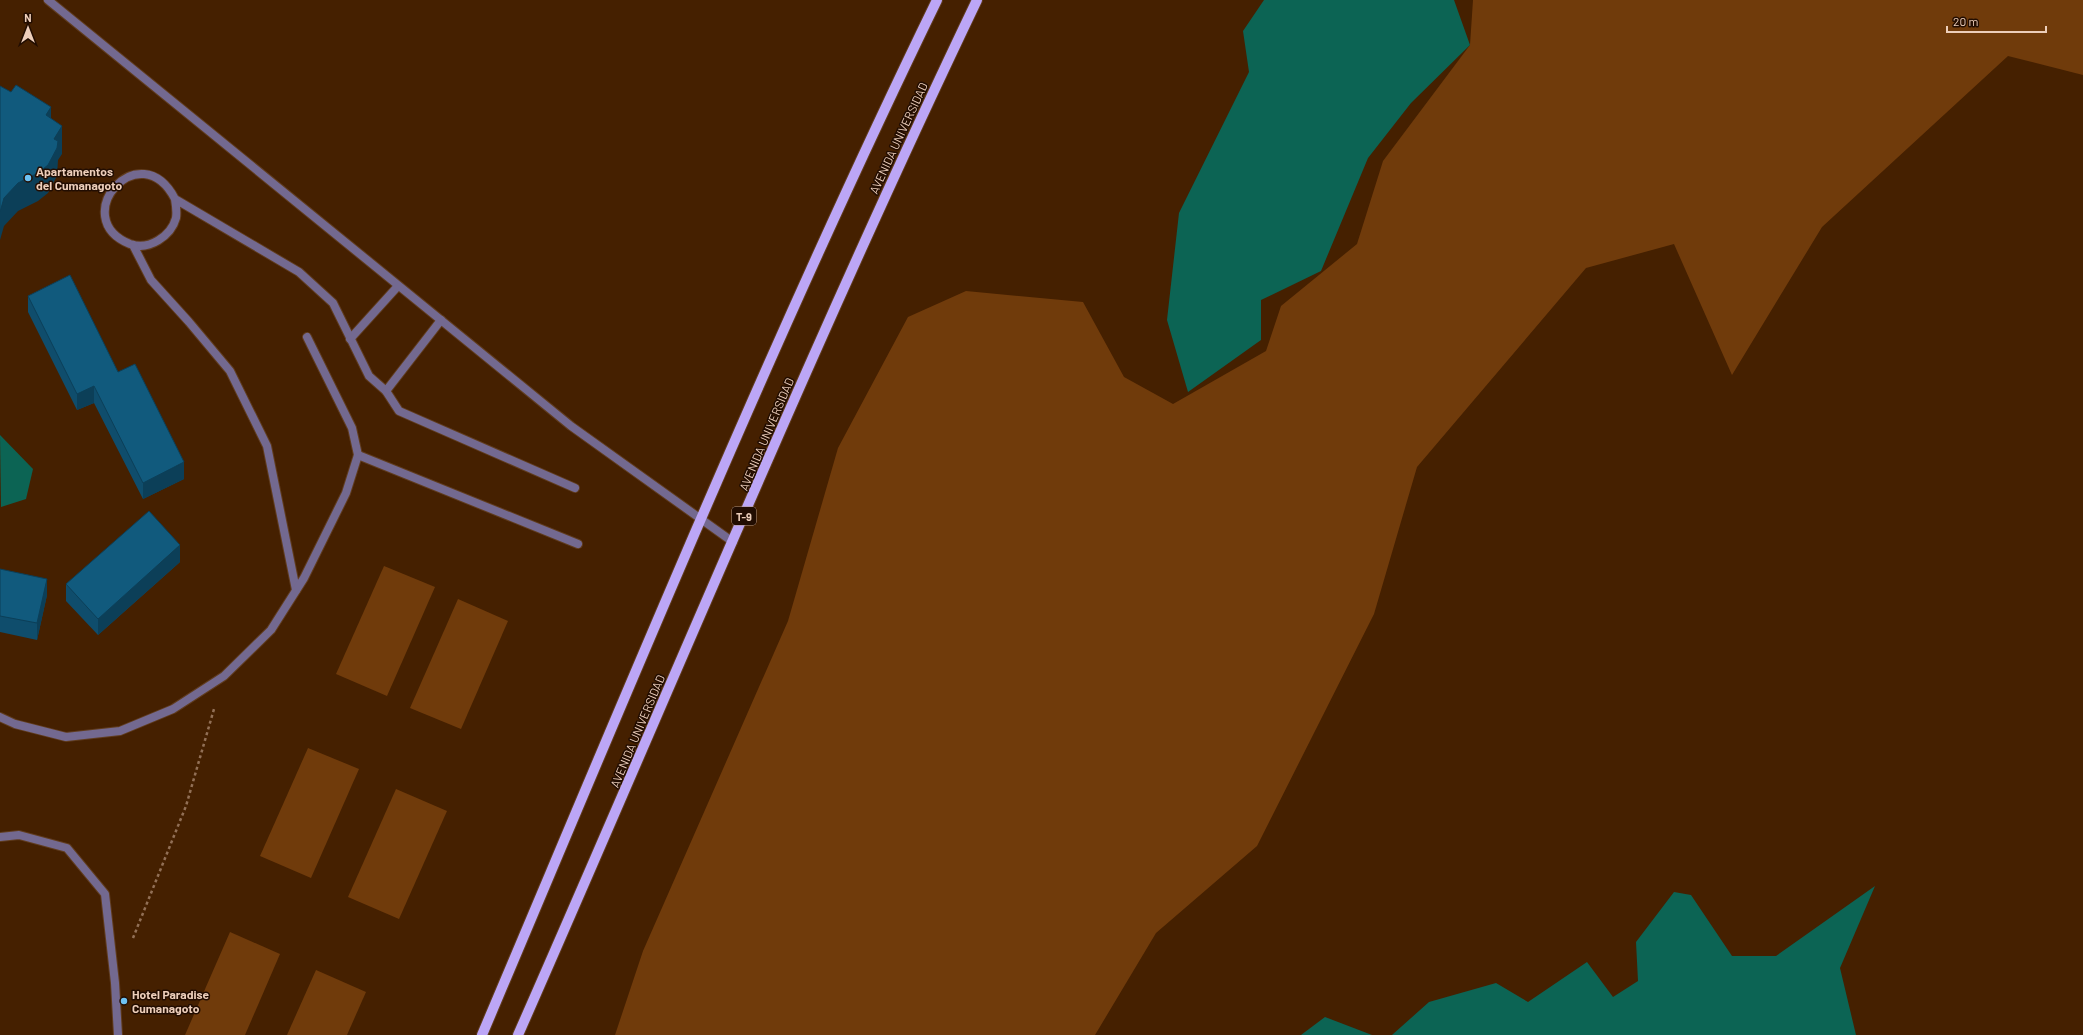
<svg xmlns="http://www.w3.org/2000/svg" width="2083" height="1035" viewBox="0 0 2083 1035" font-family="Barlow,sans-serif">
<rect width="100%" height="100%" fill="#452000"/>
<g fill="#703b0b">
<path d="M1473,0H2083V75L2008,56L1822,227L1732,375L1674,244L1586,268L1417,467L1374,614L1257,846L1156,933L1095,1035H615L643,951L788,621L838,448L908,317L966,291L1083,302L1124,377L1173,404L1266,351L1281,306L1357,244L1383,161L1470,45Z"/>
<path d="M384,566L435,587L387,696L336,674Z"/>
<path d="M458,599L508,621L461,729L410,708Z"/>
<path d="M308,748L359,769L311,878L260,856Z"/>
<path d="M396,789L447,811L399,919L348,897Z"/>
<path d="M230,932L280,954L245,1035H185Z"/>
<path d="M316,970L366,992L347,1035H287Z"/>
</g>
<g fill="#0c6454">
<path d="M1264,0H1454L1470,45L1411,103L1368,158L1321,271L1261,300V340L1188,392L1167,320L1179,213L1249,72L1243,31Z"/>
<path d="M0,435L33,469L26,499L1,507Z"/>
<path d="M1875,886L1840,968L1856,1035H1392L1429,1002L1496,983L1528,1002L1587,962L1613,997L1638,981L1636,942L1674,892L1691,895L1732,956H1776Z"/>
<path d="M1325,1017L1372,1035H1301Z"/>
</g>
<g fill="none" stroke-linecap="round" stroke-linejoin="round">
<defs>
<g id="lane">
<path d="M175,199C176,205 177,212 176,218C171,236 149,251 130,244C66,218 140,132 175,199L299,272L333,303L369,376L386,391L399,411L575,488"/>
<path d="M133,245L151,280L189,322L230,371L267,446L296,590"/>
<path d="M350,339L398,286"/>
<path d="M386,391L441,320"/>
<path d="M358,455L578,544"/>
<path d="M0,717L15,724L66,737L120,731L173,709L224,676L271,630L304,578L346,493L358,455L352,428L307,337"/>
<path d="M0,837L19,835L67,848L105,894L115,983L118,1035"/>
</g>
<path id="street" d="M48,0L571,426L733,542"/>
<g id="primary">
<path d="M482,1035C629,688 772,339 937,0"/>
<path d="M518,1035C670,690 814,340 977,0"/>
</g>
</defs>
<use href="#lane" stroke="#603c1e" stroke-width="10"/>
<use href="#street" stroke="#603c1e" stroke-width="10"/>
<use href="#primary" stroke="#603c1e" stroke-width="12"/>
<path stroke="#927056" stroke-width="2.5" stroke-dasharray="3 3" stroke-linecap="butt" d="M133,938L186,806L214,709"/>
<use href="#lane" stroke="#736990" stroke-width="8"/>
<use href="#street" stroke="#736990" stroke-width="8"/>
<use href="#primary" stroke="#bca6f6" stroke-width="10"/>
</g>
<g fill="#0f4d6c">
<path d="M28,296L118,372L184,479L143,499L94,403L77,410L28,312Z"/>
<path d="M180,562L98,635L66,601V584Z"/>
<path d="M0,569L47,595L37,640L0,632Z"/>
</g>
<g fill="#0c3f58">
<path d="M51,107V135L46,115Z"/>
<path d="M62,126V154L58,160L57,176L48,193L38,201L18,211L4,226L0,240V212L4,198L54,139Z"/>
<path d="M94,386V403L77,410V394Z"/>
<path d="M184,462V479L143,499V483Z"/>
<path d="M180,545V562L98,635V619Z"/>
<path d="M47,579V595L37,640V623Z"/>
</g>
<g fill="#115a7d" stroke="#0c3f58">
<path d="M16,85L51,107L46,115L62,126L54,139L58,141L57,148L48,165L38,173L18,183L4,198L0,212V86L11,92Z"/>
<path d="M70,275L118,372L135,364L184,462L143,483L94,386L77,394L28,296Z"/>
<path d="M149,511L180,545L98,619L66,584Z"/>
<path d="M0,569L47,579L37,623L0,616Z"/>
</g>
<g fill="#6ec2f3" stroke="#220d01" stroke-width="1.5">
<circle cx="28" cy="178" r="4"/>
<circle cx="124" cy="1001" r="4"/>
</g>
<g text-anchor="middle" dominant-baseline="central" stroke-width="3" stroke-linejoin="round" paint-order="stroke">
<rect fill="#220d01" stroke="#b09482" stroke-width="1" x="732" y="507" width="24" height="18" rx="3"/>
<g font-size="11" font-weight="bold" fill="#edceba">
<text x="744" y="516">T-9</text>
</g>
<g font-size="12" fill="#edceba" stroke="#220d01">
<text transform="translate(898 138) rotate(-65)">AVENIDA UNIVERSIDAD</text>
<text transform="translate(766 434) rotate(-67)">AVENIDA UNIVERSIDAD</text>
<text transform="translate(637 731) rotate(-67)">AVENIDA UNIVERSIDAD</text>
</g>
<g font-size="12" font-weight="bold" fill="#edceba" stroke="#220d01" text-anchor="start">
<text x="36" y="171">Apartamentos<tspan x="36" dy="14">del Cumanagoto</tspan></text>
<text x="132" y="994">Hotel Paradise<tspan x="132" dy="14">Cumanagoto</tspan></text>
</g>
</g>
<g transform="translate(28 28)" stroke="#220d01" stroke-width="3" paint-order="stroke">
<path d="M0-3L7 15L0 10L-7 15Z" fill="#edceba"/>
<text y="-6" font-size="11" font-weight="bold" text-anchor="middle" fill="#edceba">N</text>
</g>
<path d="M1947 26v6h99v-6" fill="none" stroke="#edceba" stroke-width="2"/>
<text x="1953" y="26" font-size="12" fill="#edceba" stroke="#220d01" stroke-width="3" paint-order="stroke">20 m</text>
</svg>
